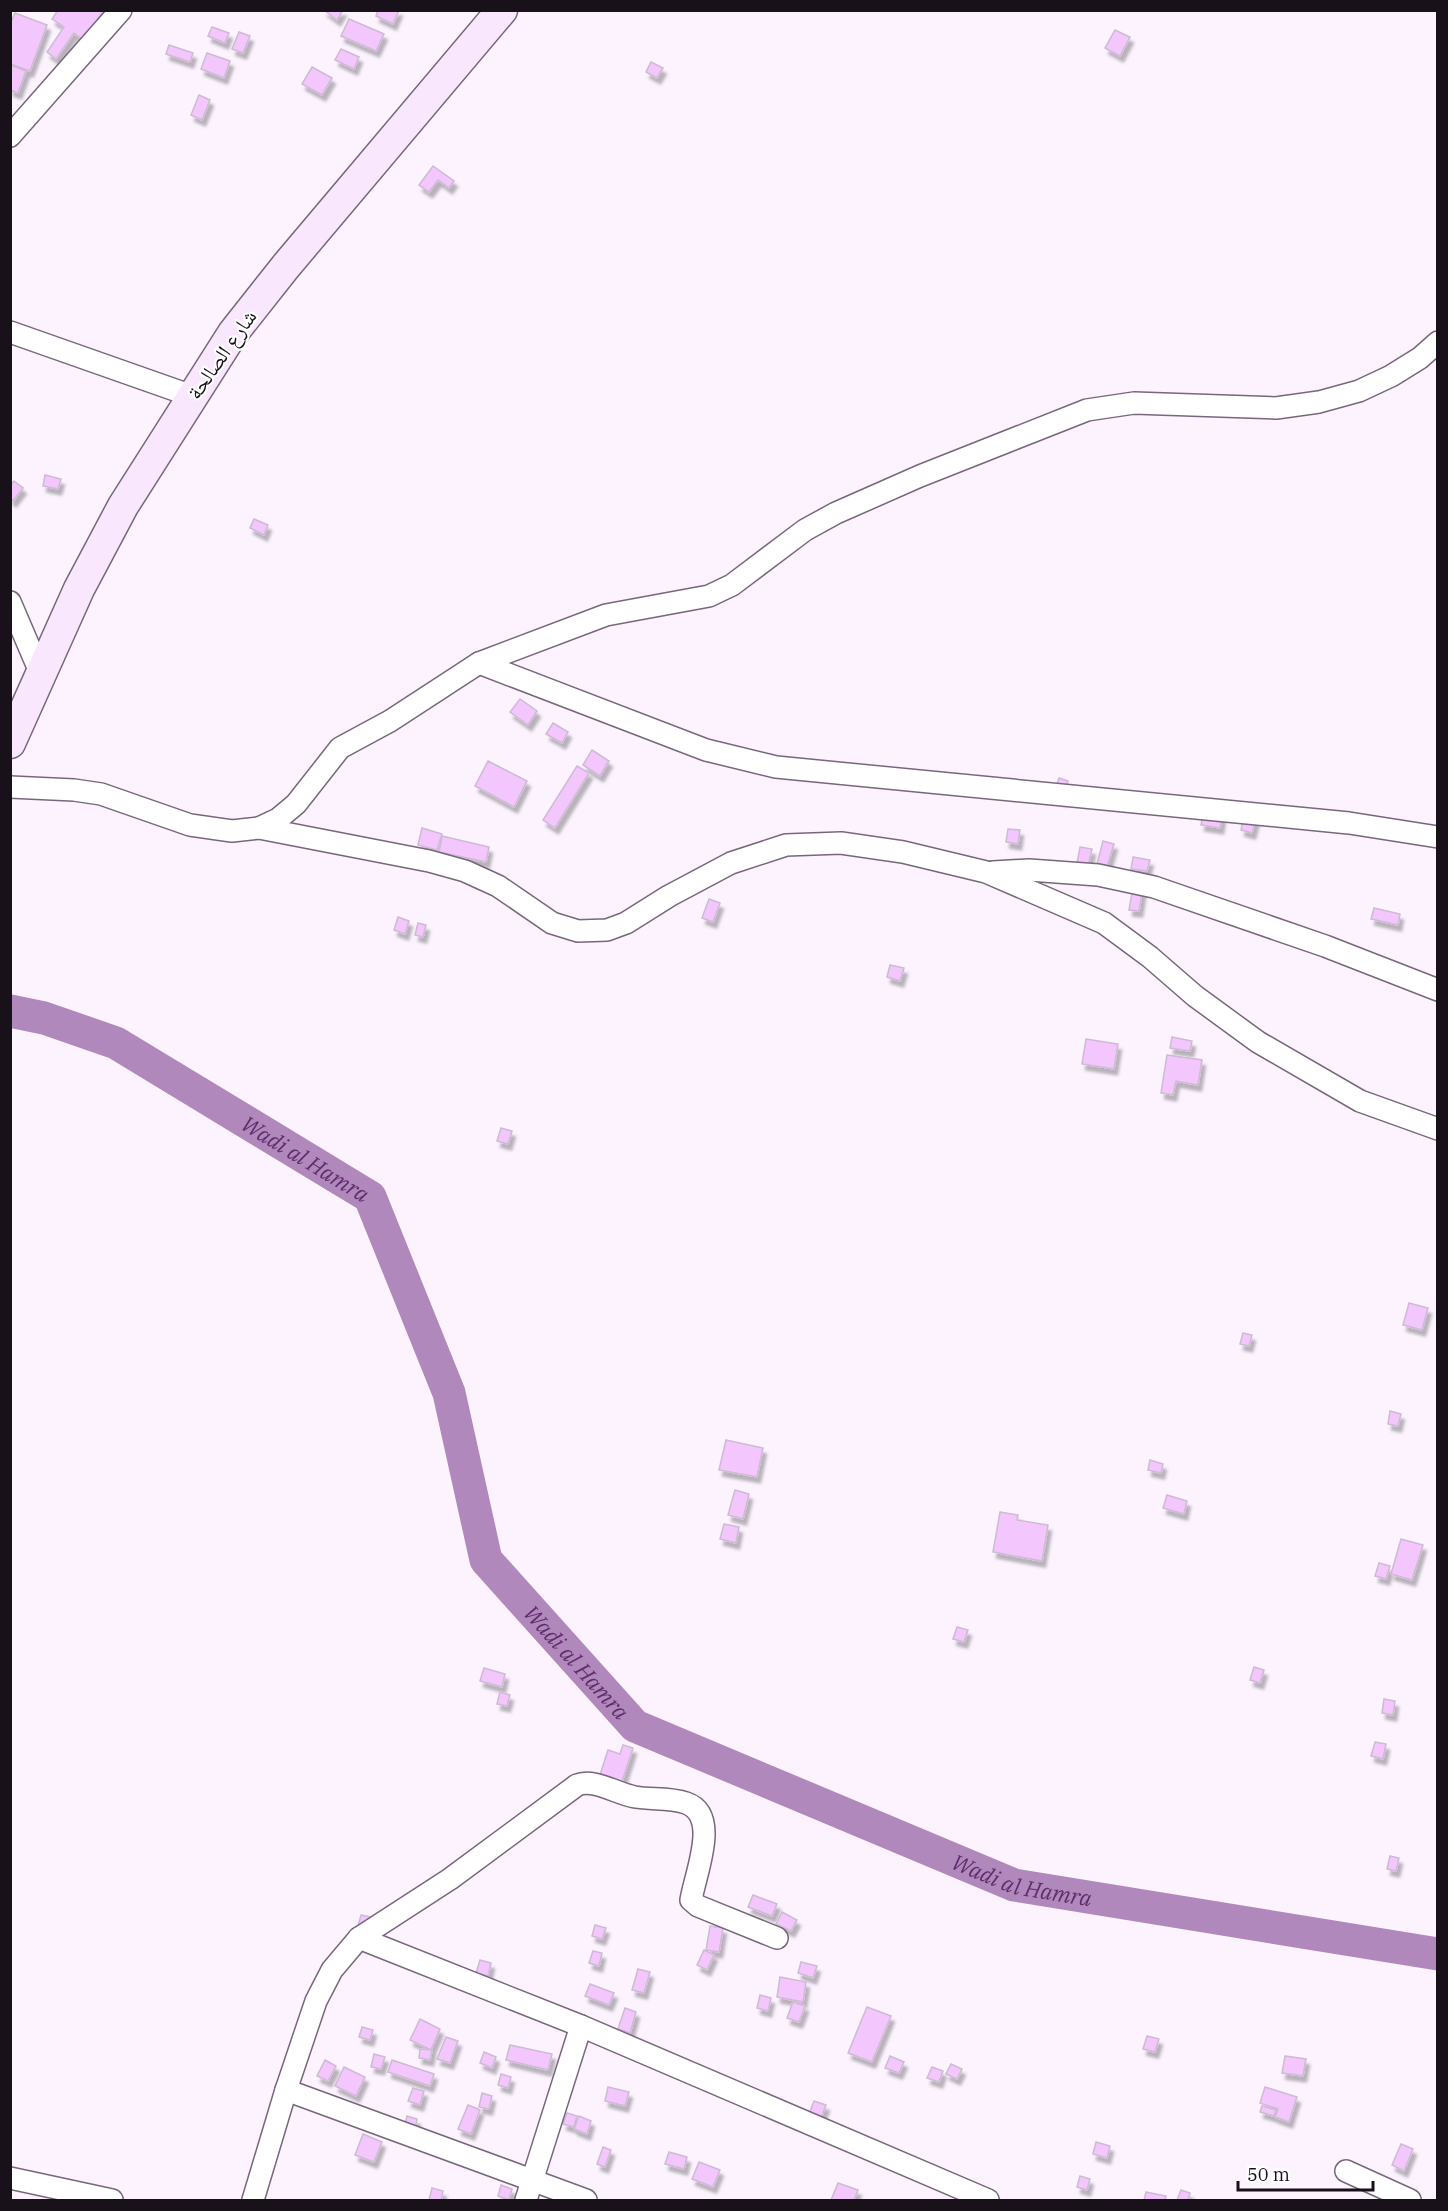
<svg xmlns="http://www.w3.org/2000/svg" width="1448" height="2211" viewBox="0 0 1448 2211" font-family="'IBM Plex Serif','Noto Naskh Arabic',serif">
<defs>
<filter id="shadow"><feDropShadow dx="3.5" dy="6" stdDeviation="1.5" flood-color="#0004"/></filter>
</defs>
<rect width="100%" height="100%" fill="#fcf3fe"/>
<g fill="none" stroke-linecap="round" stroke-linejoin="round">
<path stroke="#b188bc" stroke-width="33" id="s1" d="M10,1011L44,1018L116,1043L370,1197L449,1393L486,1560L635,1726L1014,1885L1438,1954"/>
</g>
<g fill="#f3c6fe" stroke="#cebad3" stroke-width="1.5" filter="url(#shadow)">
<path d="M58,10H104L83,40L74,33L56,59L47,52L64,27L52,19Z"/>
<path d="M324,10H343L337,20Z"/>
<path d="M378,10H399L393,24L376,16Z"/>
<path d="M15,13L47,25L30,71L10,64V24Z"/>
<path d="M349,19L384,34L376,51L341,36Z"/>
<path d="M212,27L229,33L225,43L208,36Z"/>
<path d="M1115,30L1130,37L1120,56L1105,48Z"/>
<path d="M239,32L250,36L243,53L232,49Z"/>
<path d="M169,45L193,53L190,62L166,54Z"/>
<path d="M341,49L359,57L354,69L335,60Z"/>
<path d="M207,53L230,61L224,78L201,69Z"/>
<path d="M651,62L663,68L657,78L646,72Z"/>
<path d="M11,65L26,71L18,93L10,90Z"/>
<path d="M312,67L332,78L322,95L302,84Z"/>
<path d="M199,95L210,100L202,120L191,115Z"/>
<path d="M433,166L454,181L449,188L438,180L429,192L419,185Z"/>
<path d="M45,475L61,479L58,489L43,486Z"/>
<path d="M14,481L23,488L13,501L10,499V486Z"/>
<path d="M254,519L268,525L264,535L250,528Z"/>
<path d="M520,699L537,711L528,725L510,712Z"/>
<path d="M553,723L568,732L562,743L546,734Z"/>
<path d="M592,750L609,761L600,776L583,765Z"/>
<path d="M488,761L527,781L514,807L475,786Z"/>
<path d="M577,766L589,773L555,828L543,820Z"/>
<path d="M1059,778L1068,781L1063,800L1053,797Z"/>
<path d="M1205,802L1224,805L1220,828L1201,825Z"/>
<path d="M1244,815L1256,818L1252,833L1241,830Z"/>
<path d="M422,828L442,834L437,850L418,845Z"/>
<path d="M1008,829L1020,830L1018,844L1006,842Z"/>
<path d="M442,836L489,847L486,862L439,852Z"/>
<path d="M1103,841L1114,844L1107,867L1097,864Z"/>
<path d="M1080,847L1092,849L1088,866L1077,863Z"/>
<path d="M1133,857L1150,860L1147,871L1131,869Z"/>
<path d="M1133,886L1143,887L1139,911L1129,910Z"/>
<path d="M709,899L720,903L713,922L702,918Z"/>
<path d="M1374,908L1400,914L1398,925L1371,919Z"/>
<path d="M398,917L409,921L405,934L394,930Z"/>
<path d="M418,923L426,925L423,937L415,935Z"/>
<path d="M890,965L904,968L900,981L887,977Z"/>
<path d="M1172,1037L1192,1041L1190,1051L1170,1048Z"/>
<path d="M1086,1039L1118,1044L1114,1069L1082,1064Z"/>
<path d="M1167,1055L1202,1060L1198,1085L1176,1081L1173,1095L1161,1093Z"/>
<path d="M501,1128L512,1131L508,1144L497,1141Z"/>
<path d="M1409,1303L1428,1308L1422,1330L1403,1325Z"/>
<path d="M1243,1333L1252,1335L1249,1346L1240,1344Z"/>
<path d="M1390,1411L1401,1414L1398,1426L1388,1424Z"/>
<path d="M726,1440L763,1448L757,1477L719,1470Z"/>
<path d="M1150,1460L1163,1464L1161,1473L1148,1470Z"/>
<path d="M735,1490L749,1494L743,1519L728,1515Z"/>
<path d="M1167,1495L1187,1501L1184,1514L1163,1508Z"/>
<path d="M1000,1512L1018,1515L1017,1520L1048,1525L1042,1561L993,1552Z"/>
<path d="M724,1524L739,1527L736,1543L720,1539Z"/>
<path d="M1401,1539L1423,1545L1412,1580L1391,1574Z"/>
<path d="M1379,1563L1390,1566L1386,1579L1375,1576Z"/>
<path d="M957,1627L968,1630L964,1642L953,1639Z"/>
<path d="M1254,1667L1264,1670L1260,1683L1250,1680Z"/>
<path d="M484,1668L505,1674L502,1687L480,1681Z"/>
<path d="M500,1692L510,1695L507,1706L497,1704Z"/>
<path d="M1384,1699L1395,1701L1393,1715L1382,1713Z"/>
<path d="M1375,1742L1386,1744L1383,1759L1371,1756Z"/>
<path d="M623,1745L633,1748L620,1788L598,1781L608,1750L620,1754Z"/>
<path d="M1390,1856L1399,1858L1396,1871L1387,1869Z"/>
<path d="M753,1895L777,1904L772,1916L748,1907Z"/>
<path d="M782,1912L797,1920L791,1931L776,1924Z"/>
<path d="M361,1915L371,1917L368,1928L358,1926Z"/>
<path d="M595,1925L606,1928L602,1939L592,1936Z"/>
<path d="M710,1926L723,1928L719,1952L706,1950Z"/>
<path d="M704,1950L714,1955L707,1970L697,1965Z"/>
<path d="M593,1951L602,1953L599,1966L589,1963Z"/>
<path d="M480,1960L491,1963L488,1976L476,1973Z"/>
<path d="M801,1962L817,1966L813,1978L798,1973Z"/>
<path d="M638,1969L650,1972L644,1993L632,1990Z"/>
<path d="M780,1977L806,1982L803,2002L777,1997Z"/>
<path d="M590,1984L614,1993L609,2005L585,1996Z"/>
<path d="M760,1995L771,1998L768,2011L757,2008Z"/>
<path d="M793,2002L805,2006L799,2022L787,2018Z"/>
<path d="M867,2007L891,2016L872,2062L848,2053Z"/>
<path d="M625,2008L636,2012L630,2033L618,2029Z"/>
<path d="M420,2019L440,2029L431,2050L410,2040Z"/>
<path d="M362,2027L373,2030L370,2040L359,2037Z"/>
<path d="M1147,2036L1159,2039L1155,2052L1143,2049Z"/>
<path d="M446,2037L458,2041L450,2063L437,2059Z"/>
<path d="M510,2045L552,2054L548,2070L506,2060Z"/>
<path d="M420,2049L432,2050L430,2060L419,2058Z"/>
<path d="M484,2052L496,2057L492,2068L480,2063Z"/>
<path d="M374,2054L385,2057L381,2069L371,2067Z"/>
<path d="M890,2056L904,2062L899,2073L885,2068Z"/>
<path d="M1285,2056L1306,2059L1303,2076L1282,2073Z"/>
<path d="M325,2060L336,2066L328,2081L317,2076Z"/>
<path d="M392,2060L434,2074L430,2086L388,2072Z"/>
<path d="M951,2064L962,2069L957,2079L946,2074Z"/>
<path d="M344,2067L365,2077L356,2096L335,2086Z"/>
<path d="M932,2067L943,2071L939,2082L927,2078Z"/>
<path d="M501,2074L511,2077L508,2088L498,2085Z"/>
<path d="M608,2087L629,2092L625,2106L605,2101Z"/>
<path d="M1265,2087L1297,2097L1289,2122L1275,2117L1278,2109L1260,2103Z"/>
<path d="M413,2088L424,2091L420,2105L408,2101Z"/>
<path d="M482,2093L492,2096L489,2109L479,2107Z"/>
<path d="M814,2101L826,2105L821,2118L809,2114Z"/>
<path d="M468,2105L480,2110L471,2134L458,2129Z"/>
<path d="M1262,2106L1276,2110L1274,2116L1260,2112Z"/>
<path d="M567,2113L577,2116L574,2127L563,2124Z"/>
<path d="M407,2116L417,2119L415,2131L404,2128Z"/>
<path d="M579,2116L591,2121L587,2134L574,2129Z"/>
<path d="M363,2134L382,2142L374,2162L355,2155Z"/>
<path d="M1096,2142L1110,2146L1107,2158L1093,2154Z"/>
<path d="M1401,2144L1413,2149L1404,2171L1392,2165Z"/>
<path d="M603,2147L611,2150L605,2167L597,2164Z"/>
<path d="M669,2152L687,2157L684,2169L665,2164Z"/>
<path d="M699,2162L720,2170L713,2187L692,2179Z"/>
<path d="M1080,2176L1090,2179L1087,2190L1077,2187Z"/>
<path d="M838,2183L858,2190L854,2200H831Z"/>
<path d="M501,2185L512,2189L509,2200L498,2196Z"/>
<path d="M432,2188L443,2191L441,2200H429Z"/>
<path d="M1181,2190L1190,2193L1188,2200H1177Z"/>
<path d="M1146,2192L1166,2196L1165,2200H1144Z"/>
</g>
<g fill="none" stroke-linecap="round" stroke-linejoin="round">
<defs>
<g id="street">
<path d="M10,136L121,10"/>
<path d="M10,332L192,396"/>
<path d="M10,602L40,672"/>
<path d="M479,663L706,750L776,767L1349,823L1438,837"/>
<path d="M10,787L74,790L101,794L190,825L232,831L259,828L278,819L296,804L340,748L390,721L479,663L606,615L709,596L732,585L805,530L836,513L920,476L1087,410L1134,403L1276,408L1319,402L1359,391L1391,376L1420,358L1438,342"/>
<path d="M259,828L429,861L465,871L498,886L552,923L578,931L607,930L626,923L669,896L731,863L786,845L841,843L903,852L986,872L1104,923L1150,957L1195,996L1258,1042L1360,1101L1438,1129"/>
<path d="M993,872L1029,870L1098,875L1154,887L1325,946L1438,990"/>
<path d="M359,1938L581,2026L988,2200"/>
<path d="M286,2090L586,2200"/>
<path d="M1346,2171L1410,2200"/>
<path d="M10,2178L112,2200"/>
<path d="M253,2200L286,2090L316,2001L332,1970L359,1938L450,1879L577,1785C594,1778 617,1794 635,1797C652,1800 669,1797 686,1803C721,1815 695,1874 691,1900L698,1906L777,1938"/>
<path d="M526,2200L581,2026"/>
</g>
<path id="secondary" d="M10,743L79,589L123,506L233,333L286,266L502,10"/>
</defs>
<use href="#street" stroke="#78667d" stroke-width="24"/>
<use href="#secondary" stroke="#78667d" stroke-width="33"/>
<use href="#street" stroke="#fff" stroke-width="21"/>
<use href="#secondary" stroke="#f8e7fd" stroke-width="30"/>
</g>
<g text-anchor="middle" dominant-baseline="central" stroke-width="4.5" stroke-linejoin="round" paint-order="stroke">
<g font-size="21" fill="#181119" stroke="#fff">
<text transform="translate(221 354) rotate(-55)">شارع الصالحة</text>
</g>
<g font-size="22" font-style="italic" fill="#602d6e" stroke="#fff">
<text stroke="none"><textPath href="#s1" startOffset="333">Wadi al Hamra</textPath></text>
<text stroke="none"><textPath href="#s1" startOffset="927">Wadi al Hamra</textPath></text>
<text stroke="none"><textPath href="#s1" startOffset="1431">Wadi al Hamra</textPath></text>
</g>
</g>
<rect width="1448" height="2211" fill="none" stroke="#181119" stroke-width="24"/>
<path d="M1238 2181v9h135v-9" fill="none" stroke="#181119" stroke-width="3"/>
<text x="1247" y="2181" font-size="18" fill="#181119" stroke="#ffffff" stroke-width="4.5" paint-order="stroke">50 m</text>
</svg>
